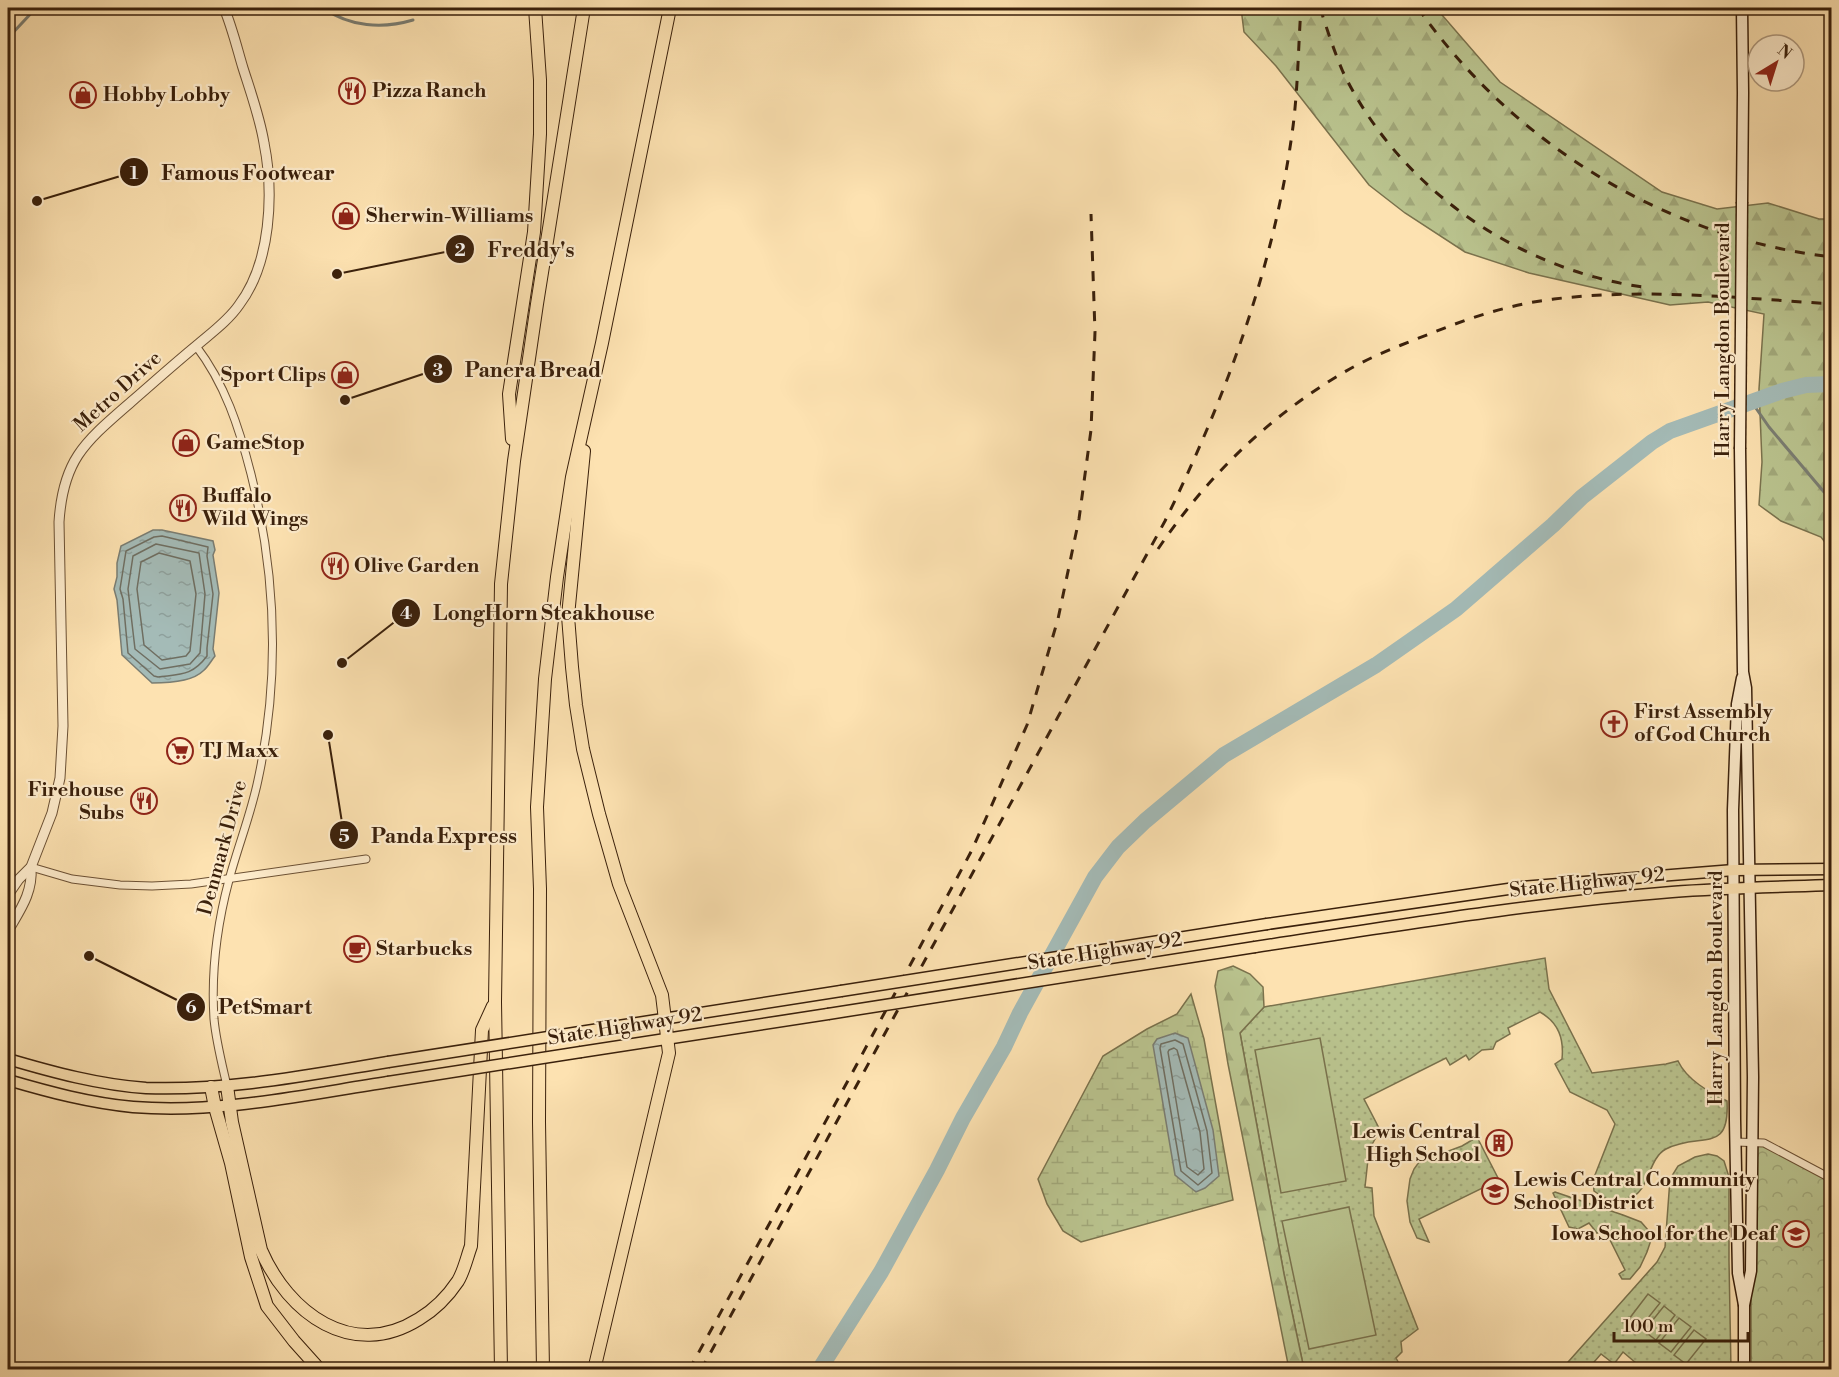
<svg xmlns="http://www.w3.org/2000/svg" width="1839" height="1377" viewBox="0 0 1839 1377" font-family="'Libre Bodoni',serif">
<defs>
<pattern id="grass-dots" width="8" height="8" patternUnits="userSpaceOnUse" patternTransform="scale(1.5)"><rect width="8" height="8" fill="#bac48f"/><path d="M2 2h.1M6 6h.1" fill="none" stroke="#a1a87a" stroke-width="1.8" stroke-linecap="round"/></pattern>
<pattern id="forest-firs" width="22" height="20" patternUnits="userSpaceOnUse" patternTransform="scale(1.5)"><rect width="22" height="20" fill="#bac48f"/><path d="M5 1l3.5 6h-7zM16 11l3.5 6h-7z" fill="#a1a87a"/></pattern>
<pattern id="wetland-marsh" width="20" height="14" patternUnits="userSpaceOnUse" patternTransform="scale(1.5)"><rect width="20" height="14" fill="#bac48f"/><path d="M1 5h8M5 5V1M11 12h8M15 12V8" fill="none" stroke="#a1a87a"/></pattern>
<pattern id="park-crowns" width="20" height="18" patternUnits="userSpaceOnUse" patternTransform="scale(1.5)"><rect width="20" height="18" fill="#bac48f"/><path d="M2 6a3 3 0 1 1 6 0M12 15a3 3 0 1 1 6 0" fill="none" stroke="#a1a87a"/></pattern>
<pattern id="water-ripples" width="26" height="14" patternUnits="userSpaceOnUse" patternTransform="scale(1.5)"><rect width="26" height="14" fill="#a4bbb7"/><path d="M2 4q2-2 4 0t4 0M15 11q2-2 4 0t4 0" fill="none" stroke="#8ea09c"/></pattern>
</defs>
<rect width="100%" height="100%" fill="#fde2b1"/>
<filter id="stains"><feTurbulence type="fractalNoise" baseFrequency=".00333" numOctaves="4"/><feColorMatrix values="0 0 0 0 .2 0 0 0 0 .09 0 0 0 0 .02 0 0 0 .5 -.17"/></filter>
<radialGradient id="worn" r=".72"><stop offset=".6" stop-color="#630" stop-opacity="0"/><stop offset="1" stop-color="#630" stop-opacity=".3"/></radialGradient>
<g fill="url(#grass-dots)" stroke="#7a724d" stroke-width="1.5">
<path d="M1545,958L1549,989L1592,1073L1666,1064L1678,1061C1687,1080 1709,1092 1727,1101C1730,1156 1700,1131 1666,1149C1647,1159 1650,1193 1628,1199C1614,1204 1605,1199 1594,1191L1593,1180L1615,1124L1607,1110L1570,1092L1555,1064L1562,1059C1564,1039 1559,1023 1540,1012L1508,1028L1510,1034L1496,1042L1493,1049L1482,1050L1469,1060L1466,1055L1450,1065L1446,1058L1364,1099L1380,1130L1369,1150L1365,1187L1372,1188L1374,1216L1418,1329L1401,1342L1402,1352L1396,1358L1402,1369H1304L1284,1274L1240,1033L1264,1007Z"/>
<path d="M1477,1137L1499,1180L1419,1219L1429,1242L1417,1238L1410,1222L1407,1201L1410,1179L1414,1169L1419,1162L1462,1146Z"/>
<path d="M1708,1154L1717,1156L1724,1161L1729,1177V1261L1731,1369H1643L1623,1352L1614,1364L1601,1354L1588,1369L1561,1370L1657,1262L1665,1247L1670,1179L1678,1166L1695,1157Z"/>
<path d="M1555,1192L1623,1215L1641,1222L1649,1231L1651,1240L1647,1252L1640,1267L1630,1279H1622L1619,1274L1625,1270L1605,1230L1597,1233L1589,1223L1578,1229L1569,1227L1553,1193Z"/>
</g>
<g fill="url(#forest-firs)" stroke="#7a724d" stroke-width="1.5">
<path d="M1241,8H1436L1500,82L1662,192L1717,209L1768,203L1819,219H1831V550L1821,537L1781,521L1759,505L1762,462L1759,389L1764,314L1708,302L1670,305L1529,273L1465,252L1405,213L1369,185L1276,66L1244,32Z"/>
<path d="M1233,966L1250,974L1263,987L1264,1007L1240,1033L1284,1274L1304,1369H1289L1228,1064L1215,986L1218,971Z"/>
</g>
<path fill="url(#wetland-marsh)" stroke="#7a724d" stroke-width="1.5" d="M1191,994L1204,1039L1233,1200L1081,1242L1063,1231L1047,1204L1038,1179L1103,1056L1147,1029L1177,1014Z"/>
<path fill="url(#park-crowns)" stroke="#7a724d" stroke-width="1.5" d="M1751,1142L1764,1143L1831,1179L1832,1369L1751,1370Z"/>
<g fill="#bac48f" stroke="#7a724d" stroke-width="1.5">
<path d="M1320,1038L1346,1181L1281,1193L1255,1050Z"/>
<path d="M1349,1207L1376,1335L1309,1349L1282,1221Z"/>
<path d="M1648,1294L1660,1303L1640,1328L1629,1319Z"/>
<path d="M1664,1306L1675,1315L1656,1340L1644,1331Z"/>
<path d="M1679,1318L1691,1327L1671,1352L1659,1343Z"/>
<path d="M1694,1330L1706,1339L1686,1364L1674,1355Z"/>
</g>
<g fill="url(#water-ripples)" stroke="#7a7d72" stroke-width="1.5">
<path d="M153,530H162L213,541L215,550L213,555L219,593L213,649L215,656C211,661 208,667 203,671C192,682 166,683 152,683L122,655L117,600L114,589L117,577V563L121,546Z"/>
<path d="M1175,1033L1188,1038L1213,1130L1219,1176L1205,1188L1196,1192L1175,1175L1153,1045L1157,1039Z"/>
</g>
<g fill="none" stroke-linecap="round" stroke-linejoin="round">
<g stroke="#6f6e61" stroke-width="1.5">
<path d="M162,536L208,547L207,556L213,594L207,648V656C192,676 181,674 158,677L154,676L128,653L123,599L120,589L126,551L154,537Z"/>
<path d="M156,544L199,553L205,594L200,653L190,664L160,669L135,649L128,589L133,556Z"/>
<path d="M159,553L190,561L196,594L190,651L186,656L162,660L144,645L137,589L141,562Z"/>
<path d="M1175,1040L1183,1044L1207,1131L1212,1173L1198,1185L1181,1171L1160,1048L1161,1044Z"/>
<path d="M1174,1048L1177,1050L1200,1132L1204,1169L1198,1175L1187,1167L1168,1052L1169,1050Z"/>
</g>
<g stroke="#7a7d72" stroke-width="3">
<path d="M324,8C349,27 383,29 413,20"/>
<path d="M439,12L447,8"/>
<path d="M8,38L36,8"/>
<path d="M1751,401L1769,427L1824,492L1832,497"/>
</g>
<path stroke="#a4bbb7" stroke-width="16" d="M819,1370L881,1272L937,1170L963,1118L1004,1047L1020,1013L1095,877L1118,847L1145,821L1224,755L1376,665L1456,609L1553,525L1582,497L1652,442L1670,431L1782,391L1806,385L1832,384"/>
<defs>
<g id="minor">
<path d="M196,346C225,384 239,427 251,474C276,574 280,678 258,780C251,814 238,846 229,880C217,925 211,972 214,1019C216,1041 222,1064 227,1086"/>
<path d="M31,867L72,879L120,885L152,886L191,884L366,859"/>
<path d="M1736,1142L1764,1143L1832,1179"/>
</g>
<g id="tertiary">
<path d="M8,895L19,879L31,867L52,813L60,778L63,726L59,522C63,459 85,442 131,402C153,383 174,364 196,346C211,333 228,321 239,305C271,263 274,193 264,143C260,118 251,93 243,68C237,48 232,27 224,8"/>
<path d="M8,931C20,910 33,893 31,867"/>
</g>
<g id="secondary">
<path d="M1742,202L1743,93L1742,8"/>
<path d="M1740,449L1743,672L1746,688L1753,1077L1751,1271L1744,1305"/>
<path d="M1742,678L1737,704L1733,810L1735,1120L1738,1273L1744,1305V1370"/>
</g>
<g id="primary">
<path d="M1267,924L1522,887L1734,870L1832,869"/>
<path d="M1255,947C1394,926 1532,903 1672,892C1725,888 1778,887 1832,885"/>
<path d="M580,1032L841,991"/>
<path d="M581,1052L828,1014"/>
<path d="M8,1059C52,1072 100,1085 146,1088C228,1091 308,1075 388,1062"/>
<path d="M8,1080C49,1092 90,1103 133,1107C219,1114 303,1095 388,1082"/>
</g>
<g id="motorway">
<path d="M512,439L509,394L534,232L540,134V80L535,8"/>
<path d="M584,451L568,616L572,667L576,705L583,749L599,814L619,884L662,995L669,1053L594,1370"/>
<path d="M227,1086L232,1122L261,1250C288,1313 352,1361 419,1319C434,1310 448,1296 458,1281C464,1271 467,1257 471,1246L482,1030L493,1006"/>
<path d="M211,1087L215,1107L231,1163L251,1257L267,1306L294,1341L320,1370"/>
<path d="M501,1370L495,1002L501,584L514,461L537,304L584,8"/>
<path d="M543,1370L539,1122L540,889L537,807L545,679L557,577L572,477L602,343L670,8"/>
</g>
</defs>
<use href="#minor" stroke="#6b5034" stroke-width="9"/>
<use href="#tertiary" stroke="#6b5034" stroke-width="11"/>
<use href="#secondary" stroke="#3a200b" stroke-width="13"/>
<use href="#primary" stroke="#3a200b" stroke-width="13"/>
<use href="#motorway" stroke="#3a200b" stroke-width="14"/>
<use href="#minor" stroke="#feeccc" stroke-width="7"/>
<use href="#tertiary" stroke="#feeccc" stroke-width="9"/>
<use href="#secondary" stroke="#feeccc" stroke-width="10"/>
<use href="#primary" stroke="#fde2b1" stroke-width="10"/>
<use href="#motorway" stroke="#fde2b1" stroke-width="12"/>
<g stroke="#3a200b" stroke-width="3" stroke-dasharray="10 10" stroke-linecap="butt">
<path d="M1320,8C1327,29 1334,51 1343,72C1400,190 1522,273 1651,288"/>
<path d="M1418,8C1513,143 1665,238 1832,257"/>
<path d="M1158,549C1206,478 1267,418 1341,374C1369,357 1401,345 1432,333C1471,317 1512,304 1554,299C1646,288 1740,298 1832,304"/>
<path d="M206,1370L209,1365"/>
<path d="M689,1370L850,1077L972,850L1027,725L1058,619L1079,519L1091,430L1095,332L1091,214"/>
<path d="M701,1370L1165,521C1225,399 1273,270 1292,134C1298,92 1298,50 1301,8"/>
</g>
<defs>
<path id="secondary-bridge" d="M1740,449L1742,202"/>
<g id="primary-bridge">
<path d="M841,991L1267,924"/>
<path d="M828,1014L1255,947"/>
<path d="M388,1062L580,1032"/>
<path d="M388,1082L581,1052"/>
</g>
</defs>
<use href="#secondary-bridge" stroke="#3a200b" stroke-width="13" stroke-linecap="butt"/>
<use href="#primary-bridge" stroke="#3a200b" stroke-width="13" stroke-linecap="butt"/>
<use href="#secondary-bridge" stroke="#feeccc" stroke-width="10"/>
<use href="#primary-bridge" stroke="#fde2b1" stroke-width="10"/>
</g>
<defs>
<symbol id="restaurant-ring" viewBox="-11 -11 22 22"><circle r="9.5" fill="#feeccc" stroke="#8f2418" stroke-width="1.5"/><path d="M-5-6h1v4h1v-4h1v4h1v-4h1v5L-1.5 .5V6h-2V.5L-5-1ZM5-6V6H3V1.5H1.5Q1.5-4 5-6Z" fill="#8f2418"/></symbol>
<symbol id="shop-ring" viewBox="-11 -11 22 22"><circle r="9.5" fill="#feeccc" stroke="#8f2418" stroke-width="1.5"/><path d="M-5-2.5h2.3a2.7 3.5 0 0 1 5.4 0H5L5.5 6h-11ZM-1.5-2.5h3a1.5 2.3 0 0 0-3 0Z" fill="#8f2418"/></symbol>
<symbol id="church-ring" viewBox="-11 -11 22 22"><circle r="9.5" fill="#feeccc" stroke="#8f2418" stroke-width="1.5"/><path d="M-1.2-6h2.4v3.5h3.3v2.4h-3.3V6h-2.4V-.1h-3.3v-2.4h3.3Z" fill="#8f2418"/></symbol>
<symbol id="supermarket-ring" viewBox="-11 -11 22 22"><circle r="9.5" fill="#feeccc" stroke="#8f2418" stroke-width="1.5"/><path d="M-6-5.5h2.5l.6 2H6L4.5 2H-2.5L-4.4-4H-6ZM-1.5 3.2a1.3 1.3 0 1 0 .1 0ZM3 3.2a1.3 1.3 0 1 0 .1 0Z" fill="#8f2418"/></symbol>
<symbol id="cafe-ring" viewBox="-11 -11 22 22"><circle r="9.5" fill="#feeccc" stroke="#8f2418" stroke-width="1.5"/><path d="M-5.5-4.5H6V0H3Q3 3.5 0 3.5H-2.5Q-5.5 3.5-5.5 0ZM3-3.2v2h1.7v-2ZM-6 4.5H4V6H-6Z" fill="#8f2418"/></symbol>
<symbol id="building-ring" viewBox="-11 -11 22 22"><circle r="9.5" fill="#feeccc" stroke="#8f2418" stroke-width="1.5"/><path d="M-4-6H4V6H1V3H-1V6H-4ZM-2.5-4.3h1.7v1.8h-1.7ZM.8-4.3h1.7v1.8H.8ZM-2.5-1h1.7V.8h-1.7ZM.8-1h1.7V.8H.8Z" fill="#8f2418"/></symbol>
<symbol id="school-ring" viewBox="-11 -11 22 22"><circle r="9.5" fill="#feeccc" stroke="#8f2418" stroke-width="1.5"/><path d="M0-5L7-2L0 1L-7-2ZM-4 1L0 2.5L4 1V4Q0 6-4 4Z" fill="#8f2418"/></symbol>
</defs>
<g fill-rule="evenodd">
<use href="#restaurant-ring" x="337" y="76" width="30" height="30"/>
<use href="#shop-ring" x="68" y="80" width="30" height="30"/>
<use href="#shop-ring" x="331" y="201" width="30" height="30"/>
<use href="#shop-ring" x="330" y="360" width="30" height="30"/>
<use href="#shop-ring" x="171" y="428" width="30" height="30"/>
<use href="#restaurant-ring" x="168" y="493" width="30" height="30"/>
<use href="#restaurant-ring" x="320" y="551" width="30" height="30"/>
<use href="#church-ring" x="1599" y="709" width="30" height="30"/>
<use href="#supermarket-ring" x="165" y="736" width="30" height="30"/>
<use href="#restaurant-ring" x="129" y="786" width="30" height="30"/>
<use href="#cafe-ring" x="342" y="934" width="30" height="30"/>
<use href="#building-ring" x="1484" y="1128" width="30" height="30"/>
<use href="#school-ring" x="1480" y="1176" width="30" height="30"/>
<use href="#school-ring" x="1781" y="1219" width="30" height="30"/>
</g>
<g text-anchor="middle" dominant-baseline="central" stroke-width="4.5" stroke-linejoin="round" paint-order="stroke">
<g font-size="20" font-weight="bold" fill="#3a200b" stroke="#feeccc" text-anchor="start">
<text x="372" y="91">Pizza Ranch</text>
<text x="103" y="95">Hobby Lobby</text>
<text x="366" y="216">Sherwin-Williams</text>
<text x="326" y="375" text-anchor="end">Sport Clips</text>
<text x="206" y="443">GameStop</text>
<text x="202" y="496">Buffalo<tspan x="202" dy="23">Wild Wings</tspan></text>
<text x="354" y="566">Olive Garden</text>
<text x="1634" y="712">First Assembly<tspan x="1634" dy="23">of God Church</tspan></text>
<text x="200" y="751">TJ Maxx</text>
<text x="124" y="790" text-anchor="end">Firehouse<tspan x="124" dy="23">Subs</tspan></text>
<text x="376" y="949">Starbucks</text>
<text x="1480" y="1132" text-anchor="end">Lewis Central<tspan x="1480" dy="23">High School</tspan></text>
<text x="1514" y="1180">Lewis Central Community<tspan x="1514" dy="23">School District</tspan></text>
<text x="1776" y="1234" text-anchor="end">Iowa School for the Deaf</text>
</g>
<g font-size="20" fill="#3a200b" stroke="#feeccc">
<text transform="translate(1723 340) rotate(-90)">Harry Langdon Boulevard</text>
<text transform="translate(118 392) rotate(-42)">Metro Drive</text>
<text transform="translate(223 848) rotate(-75)">Denmark Drive</text>
<text transform="translate(1587 883) rotate(-6)">State Highway 92</text>
<text transform="translate(1105 952) rotate(-9)">State Highway 92</text>
<text transform="translate(1716 988) rotate(-90)">Harry Langdon Boulevard</text>
<text transform="translate(625 1027) rotate(-9)">State Highway 92</text>
</g>
</g>
<path fill="none" stroke="#3a200b" stroke-width="2" d="M37 201L134 172M337 274L460 249M345 400L438 369M342 663L406 613M328 735L344 835M89 956L191 1007"/>
<g fill="#3a200b" stroke="#feeccc" stroke-width="2">
<circle cx="37" cy="201" r="6"/>
<circle cx="337" cy="274" r="6"/>
<circle cx="345" cy="400" r="6"/>
<circle cx="342" cy="663" r="6"/>
<circle cx="328" cy="735" r="6"/>
<circle cx="89" cy="956" r="6"/>
<circle cx="134" cy="172" r="15"/>
<circle cx="460" cy="249" r="15"/>
<circle cx="438" cy="369" r="15"/>
<circle cx="406" cy="613" r="15"/>
<circle cx="344" cy="835" r="15"/>
<circle cx="191" cy="1007" r="15"/>
</g>
<g font-size="18" text-anchor="middle" font-weight="bold" fill="#fff">
<text x="134" y="179">1</text>
<text x="460" y="256">2</text>
<text x="438" y="376">3</text>
<text x="406" y="619">4</text>
<text x="344" y="842">5</text>
<text x="191" y="1013">6</text>
</g>
<g font-size="21" text-anchor="middle" font-weight="bold" fill="#3a200b" stroke="#feeccc" stroke-width="4.5" stroke-linejoin="round" paint-order="stroke">
<text x="248" y="180">Famous Footwear</text>
<text x="531" y="257">Freddy's</text>
<text x="533" y="377">Panera Bread</text>
<text x="544" y="620">LongHorn Steakhouse</text>
<text x="444" y="843">Panda Express</text>
<text x="265" y="1014">PetSmart</text>
</g>
<rect width="1839" height="1377" fill="none" stroke="#fde2b1" stroke-width="30"/>
<rect x="9" y="9" width="1821" height="1359" fill="none" stroke="#3a200b" stroke-width="3"/>
<rect x="15" y="15" width="1809" height="1347" fill="none" stroke="#3a200b" stroke-width="1.5"/>
<g transform="translate(1776 63) rotate(38)"><circle r="28" fill="#feeccc" stroke="#b09a7f" stroke-width="1.5"/>
<path d="M0-4.5L10 22L0 15L-10 22Z" fill="#8f2418"/>
<text y="-9" font-size="16" font-weight="bold" text-anchor="middle" fill="#3a200b">N</text>
</g>
<path d="M1614 1332v9h134v-9" fill="none" stroke="#3a200b" stroke-width="3"/>
<text x="1623" y="1332" font-size="18" fill="#3a200b" stroke="#feeccc" stroke-width="4.5" paint-order="stroke">100 m</text>
<rect width="100%" height="100%" filter="url(#stains)"/>
<rect width="100%" height="100%" fill="url(#worn)"/>
</svg>
